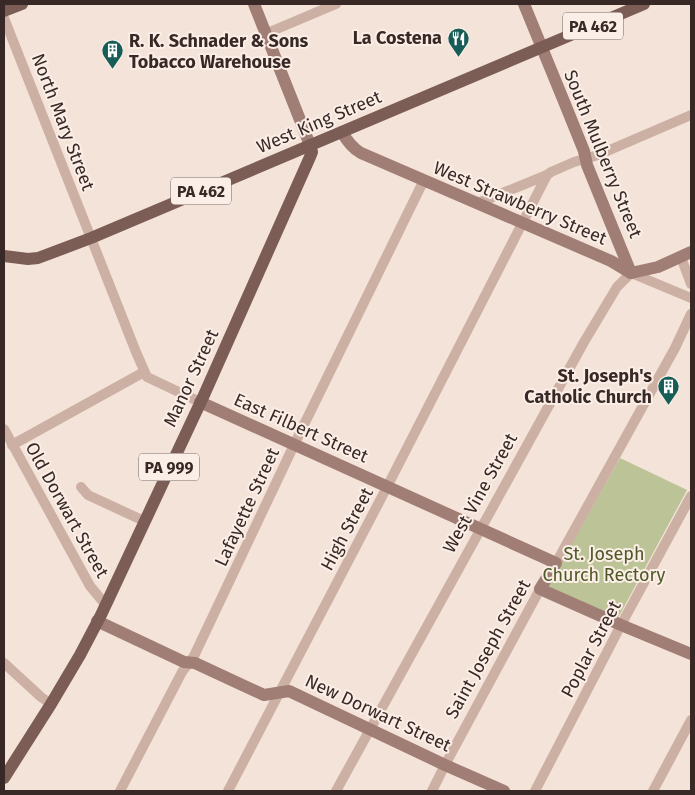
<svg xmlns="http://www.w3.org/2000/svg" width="695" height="795" viewBox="0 0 695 795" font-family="'Fira Sans',sans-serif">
<rect width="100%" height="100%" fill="#f4e3d9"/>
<path fill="#bcc497" d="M620,458L687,490L618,618L548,586Z"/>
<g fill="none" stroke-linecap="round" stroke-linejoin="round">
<g stroke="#cdb0a4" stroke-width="10">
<path d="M4,18L136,352L147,377L200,402"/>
<path d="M265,34L336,4"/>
<path d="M478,203L547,175L551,172L574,162L598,155L691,115"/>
<path d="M681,257L691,284"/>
<path d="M4,429L90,586L105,604"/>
<path d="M12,445L144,372"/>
<path d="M81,487L88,495L144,521"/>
<path d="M556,563L675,348L691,314"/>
<path d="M4,663L41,697L51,704"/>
<path d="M120,791L182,672L194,656L294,445L424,180"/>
<path d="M228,791L387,487L547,175"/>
<path d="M336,791L584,342L617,287L631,273L691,298"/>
<path d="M432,791L445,765L540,589"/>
<path d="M535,791L621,625L691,496"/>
<path d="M653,791L691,720"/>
</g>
<g stroke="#a17e75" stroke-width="12">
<path d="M254,4L310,145"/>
<path d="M524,4L565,104L584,151L587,165L631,273"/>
<path d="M342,132C347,141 352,148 361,153L611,261L631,273"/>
<path d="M631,273L658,267L691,252"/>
<path d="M200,402L556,563L540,589L621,625L691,654"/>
<path d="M97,621L184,662L195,663L264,695L289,691L445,765L504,791"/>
</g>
<g stroke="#7b5d56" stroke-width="12">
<path d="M4,11L22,4"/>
<path d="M4,256L28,259L38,258L91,238L644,4"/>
<path d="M4,778L51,704L80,655L101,615L204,395L310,157L312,152L310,145"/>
</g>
</g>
<defs>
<symbol id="restaurant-pin" viewBox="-11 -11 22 30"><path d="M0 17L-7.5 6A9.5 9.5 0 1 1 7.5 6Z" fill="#175d57" stroke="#fbeee6"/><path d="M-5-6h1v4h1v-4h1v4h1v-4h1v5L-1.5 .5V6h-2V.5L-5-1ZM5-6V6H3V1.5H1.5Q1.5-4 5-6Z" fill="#fff"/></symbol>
<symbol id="building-pin" viewBox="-11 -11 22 30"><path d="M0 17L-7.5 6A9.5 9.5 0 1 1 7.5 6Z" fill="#175d57" stroke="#fbeee6"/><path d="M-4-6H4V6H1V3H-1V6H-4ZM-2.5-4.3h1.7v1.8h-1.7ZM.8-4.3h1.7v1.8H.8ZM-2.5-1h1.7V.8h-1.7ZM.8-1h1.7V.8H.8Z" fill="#fff"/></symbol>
</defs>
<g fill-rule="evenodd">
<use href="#restaurant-pin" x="446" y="26" width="25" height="34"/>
<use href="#building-pin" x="100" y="38" width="25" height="34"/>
<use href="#building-pin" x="656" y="374" width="25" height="34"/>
</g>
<g text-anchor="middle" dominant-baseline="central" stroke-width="4" stroke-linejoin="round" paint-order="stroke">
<g fill="#fbeee6" stroke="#726460" stroke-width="1">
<rect x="563" y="12.5" width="60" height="27" rx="4"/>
<rect x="171" y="177.5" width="60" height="27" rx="4"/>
<rect x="139" y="453.5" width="60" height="27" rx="4"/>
</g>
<g font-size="16" font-weight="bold" fill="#382926">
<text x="593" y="26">PA 462</text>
<text x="201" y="191">PA 462</text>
<text x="169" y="467">PA 999</text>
</g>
<g font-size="18" font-weight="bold" fill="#382926" stroke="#fbeee6" text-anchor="end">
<text x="442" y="38">La Costena</text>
<text x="129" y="41" text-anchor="start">R. K. Schnader &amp; Sons<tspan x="129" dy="21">Tobacco Warehouse</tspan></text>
<text x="652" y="376">St. Joseph's<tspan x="652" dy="21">Catholic Church</tspan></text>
</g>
<g font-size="18" fill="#382926" stroke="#fbeee6">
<text transform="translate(63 122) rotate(69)">North Mary Street</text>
<text transform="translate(319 122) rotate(-23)">West King Street</text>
<text transform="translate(603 154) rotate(68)">South Mulberry Street</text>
<text transform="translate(520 203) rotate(23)">West Strawberry Street</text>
<text transform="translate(191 378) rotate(-65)">Manor Street</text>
<text transform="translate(301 428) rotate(24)">East Filbert Street</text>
<text transform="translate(480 493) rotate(-61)">West Vine Street</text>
<text transform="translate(247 507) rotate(-65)">Lafayette Street</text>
<text transform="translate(67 510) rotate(61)">Old Dorwart Street</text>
<text transform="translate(347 529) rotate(-62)">High Street</text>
<text transform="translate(488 649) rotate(-61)">Saint Joseph Street</text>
<text transform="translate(591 649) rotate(-62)">Poplar Street</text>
<text transform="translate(378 713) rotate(25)">New Dorwart Street</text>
</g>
<g font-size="18" fill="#4e5827" stroke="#fbeee6">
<text x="604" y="554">St. Joseph<tspan x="604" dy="21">Church Rectory</tspan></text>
</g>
</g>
<rect width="695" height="795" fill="none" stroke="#382926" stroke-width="10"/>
</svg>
